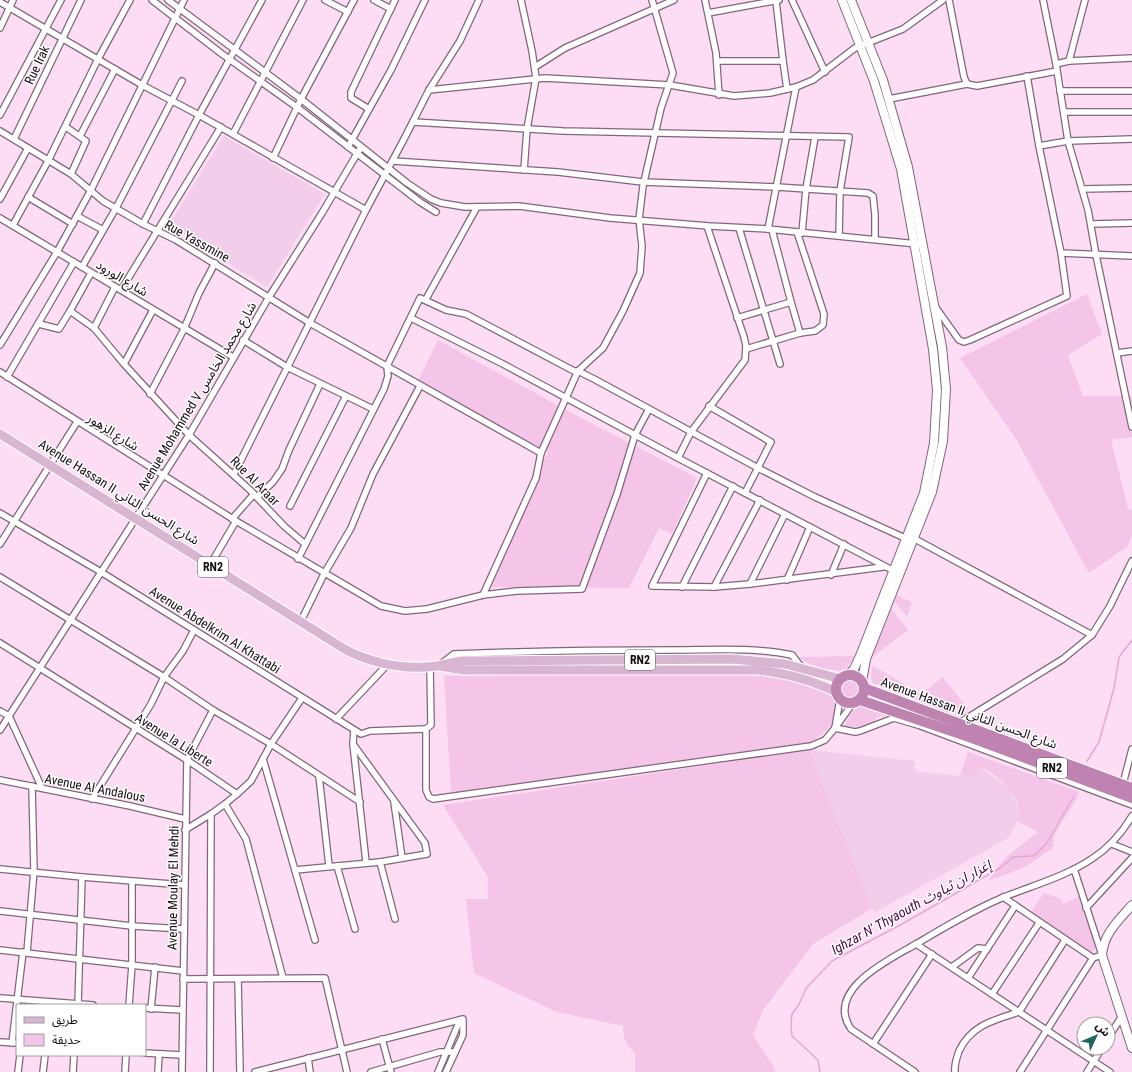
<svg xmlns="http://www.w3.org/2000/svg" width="1132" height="1072" viewBox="0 0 1132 1072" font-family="'Roboto Condensed','Noto Sans Arabic',sans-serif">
<rect width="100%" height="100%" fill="#fcddf4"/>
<g fill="#f3ceea">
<path d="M224,136L325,194L267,287L168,226Z"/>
<path d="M809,750L915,761V771L957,776L961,772L967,777L977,771L981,767L1009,789L1019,809L1017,821L1008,838L874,913Z"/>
</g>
<g fill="#f4c5e8">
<path d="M1087,294L1102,334L1068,355L1083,396H1132V437L1111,440L1128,509L1132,510V536L1128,546L1089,573L1016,439L960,358Z"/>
<path d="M438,340L566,410L697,478L672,534L659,528L629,588L491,587L548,452L418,381Z"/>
<path d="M896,595L912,602L907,617L894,601Z"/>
<path d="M891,608L908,630L871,658Z"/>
<path d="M855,656C852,661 849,667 843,670C834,673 805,664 799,657Z"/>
<path d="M872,665L957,716L873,683L871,678Z"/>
<path d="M538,674C578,674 617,674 657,674C699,674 799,667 830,695C836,701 836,707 835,715C832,728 820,736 809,743L451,793L444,676Z"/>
<path d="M943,677L968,709L963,712L925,691Z"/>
<path d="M849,679C858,680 860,684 861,692C858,700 851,703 843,698L839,691L841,683Z"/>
<path d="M859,706H865L894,716H880L870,724L858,727L844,726L850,715Z"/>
<path d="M809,750L872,908L813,944L763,1010L753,1035L774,1067L775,1072H635V1053L628,1046L624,1037L623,1026L557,1012L474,973L466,899H488V877L443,805Z"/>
<path d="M968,752L1079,792L1077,798L1054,835L1053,848L1025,867L988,881L1005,858L1038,832L1017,821C1018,817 1020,812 1019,808C1015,792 996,773 981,767L975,777L971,775L967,777L961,772Z"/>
<path d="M1044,893L1061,899L1063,904L1079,897L1096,947L1091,954L1030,913Z"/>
</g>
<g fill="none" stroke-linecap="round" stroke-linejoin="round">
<g stroke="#e5a8d6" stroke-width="1.5">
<path d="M1087,761L1099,742L1114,688L1119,657L1132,640"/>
<path d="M820,1072L818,1060L792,1036L791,1025L792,1014L798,1006L807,987L832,961L902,924L1000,868L1013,857L1034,856L1047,843L1074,796"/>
</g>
<defs>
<g id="street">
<path d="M152,0L222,54L298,108L420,202L436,212"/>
<path d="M168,0L301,99L407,183L431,199L441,203L465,207L519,206L610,218L709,226L768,229L917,244"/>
<path d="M325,0L348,12"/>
<path d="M374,0L391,9"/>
<path d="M521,0L532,51L536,78L527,129L524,170"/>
<path d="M705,0L716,53L719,95"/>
<path d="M792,0L825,72"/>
<path d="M949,0L964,77L967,84"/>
<path d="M1043,0L1056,64L1068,141L1088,210L1096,255L1132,427"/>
<path d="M776,1L783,61"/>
<path d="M0,2L142,85L199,115L366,210"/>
<path d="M708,13L779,0"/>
<path d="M0,28L13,0"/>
<path d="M717,61H783L787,89"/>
<path d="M1069,61L1085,0"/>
<path d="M1056,64L1069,61L1132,58"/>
<path d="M535,67L565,48L674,0"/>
<path d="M1027,76L1039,146"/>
<path d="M429,90L545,78L670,85L734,96L770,93L796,87L813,80L855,48L903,29L943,0"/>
<path d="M1060,91H1132"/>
<path d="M889,99L967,84L977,86L1057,71"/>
<path d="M369,109L351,98V92L395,0"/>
<path d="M1064,112H1132"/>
<path d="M0,115L61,0"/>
<path d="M413,122L563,131L849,137L840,191L839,236"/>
<path d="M66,127L86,141L71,174"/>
<path d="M0,131L71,174L103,201L143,224L176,240L310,323L541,453L536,478L483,595"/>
<path d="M233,134L303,0"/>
<path d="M80,136L115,69"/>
<path d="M14,139L81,0"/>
<path d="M1132,139L1068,141L1039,146L1061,253L1132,256"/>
<path d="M348,147L391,70L425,0"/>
<path d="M273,158L301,99L354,0"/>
<path d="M393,161L558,172L643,182L777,187L868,193L873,196L875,215V239"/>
<path d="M1082,189L1132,188"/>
<path d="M28,197L73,224"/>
<path d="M0,199L28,148"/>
<path d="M77,216L103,230"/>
<path d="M0,218L233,357"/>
<path d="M143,224L199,115L262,0"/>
<path d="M1091,224L1132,223"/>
<path d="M13,225L48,161L98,59L130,0"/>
<path d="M739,228L780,364"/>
<path d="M768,229L796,87"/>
<path d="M802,233L806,189L815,137"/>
<path d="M82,267L116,208L182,81"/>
<path d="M121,290L221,127"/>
<path d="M426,299L477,207"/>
<path d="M791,302L800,333L815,331L823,325L824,314L797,232"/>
<path d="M934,305L959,340L964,342L970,340L1067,296L1061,253"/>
<path d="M153,310L124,364L189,435L250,490L284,526L305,544"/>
<path d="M70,311L91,273"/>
<path d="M411,318L503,364L678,458L894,571"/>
<path d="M737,318L791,302L772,230"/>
<path d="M39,324L59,329L70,311L94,328L124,364"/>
<path d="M94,328L115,287"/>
<path d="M243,340L287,367L373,409"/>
<path d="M0,345L57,252L91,190L184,0"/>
<path d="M746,349L800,333"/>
<path d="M1117,353L1132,351"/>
<path d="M0,372L236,521L381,606L405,611L427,609L483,595L517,591L582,589L617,494L635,435L649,409"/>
<path d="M7,377L74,262"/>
<path d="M150,394L184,329L199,293L215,263"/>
<path d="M709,406L771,442L745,493"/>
<path d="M541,453L578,371L603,348L623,311L640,273L642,246L639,219L643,186L661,108L673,73L652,0"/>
<path d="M678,458L691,432L745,360L746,346L744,337L707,226"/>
<path d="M707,473L652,586L714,587L750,584L883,567"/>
<path d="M234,474L366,210L403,141L429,90L460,41L479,0"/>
<path d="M257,497L273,482L282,469L289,450L320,384"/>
<path d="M290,506L346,396"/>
<path d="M0,513L101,572L361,734L370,731L426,729"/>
<path d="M232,519L254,494"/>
<path d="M0,544L77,422"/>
<path d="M298,559L384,389L388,376L387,366L420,298L446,310L466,314L574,371H578L594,379L758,468L815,497L907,539H915L1092,635"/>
<path d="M210,565L236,521"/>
<path d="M831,575L844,544"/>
<path d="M0,577L164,677L213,710L271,744L360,802"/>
<path d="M787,580L810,527"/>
<path d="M750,584L785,514"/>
<path d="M682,587L733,486"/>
<path d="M714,587L760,500"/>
<path d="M301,621L324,574L351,528L373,474L420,386"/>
<path d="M0,643L187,760L237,794L251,781L271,744L302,698"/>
<path d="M441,664L454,654C527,651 600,650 673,650C712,650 754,647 792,655L802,668"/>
<path d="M430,666L431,725L426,729V790L429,797L433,799L811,746L825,740L835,728L855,732L860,731L894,718L918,725L1132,805"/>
<path d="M840,699L835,728L853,703"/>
<path d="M0,711L9,716L42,788"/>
<path d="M336,719L387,665"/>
<path d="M959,723L1063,659L1092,635L1110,606L1132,561"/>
<path d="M0,730L189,435L269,297L322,213L361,147"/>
<path d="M354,730L353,744L366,862"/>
<path d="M263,759L315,940"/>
<path d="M319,776L329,866"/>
<path d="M0,780L130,806L185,819"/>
<path d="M1124,780L1132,749"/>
<path d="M237,794L225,804L246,839L283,978"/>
<path d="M92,799L151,704L164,677L183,651L194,630"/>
<path d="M394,802L402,858"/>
<path d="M185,830L211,814"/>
<path d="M1112,844L1132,852"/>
<path d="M380,862L395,919"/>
<path d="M337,866L355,929"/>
<path d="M0,869L82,877L184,885"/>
<path d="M295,870L380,862L427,854L425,843L353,744"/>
<path d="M1003,897L1093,958"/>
<path d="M1086,908L1132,858"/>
<path d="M0,911L132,926L184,929"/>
<path d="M916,944L1110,1072"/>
<path d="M0,950L183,971"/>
<path d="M27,952L34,871L32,786"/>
<path d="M952,967L978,948L987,949"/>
<path d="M968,978L1015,906"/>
<path d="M183,979L325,978L347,1072"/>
<path d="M238,979L240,1072"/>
<path d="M992,994L1039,923"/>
<path d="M0,998L93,1005"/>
<path d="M78,1005L82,877"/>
<path d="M129,1005L132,965V882"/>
<path d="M145,1008L182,1010"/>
<path d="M151,1009L155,967"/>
<path d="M1108,1038L1122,1016"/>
<path d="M382,1039L391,1072"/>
<path d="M0,1042L17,1043"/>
<path d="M12,1043L23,952"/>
<path d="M873,1044L932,954"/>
<path d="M145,1053L182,1055"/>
<path d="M308,1058L310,1072"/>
<path d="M18,1072L20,1055"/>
<path d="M43,1072L45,1055"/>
<path d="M73,1072L74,1055"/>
<path d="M125,1072L126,1055"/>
<path d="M158,1072L159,1055"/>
<path d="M182,1072L187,760L213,710"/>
<path d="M210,1072L211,814L225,804"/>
<path d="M255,1072L463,1019V1035L446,1072"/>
<path d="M371,1072L440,1052H455"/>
<path d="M438,1072L460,1020"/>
<path d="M915,1072L851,1029C824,990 890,959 916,944C945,927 973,910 1004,897C1034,885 1067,876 1093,858C1110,847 1122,833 1132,816"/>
<path d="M955,1072C954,1065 957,1057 959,1051C971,1025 994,1020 1019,1012L1065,940"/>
<path d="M1020,1072L1093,958L1102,955L1074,869"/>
<path d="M1087,1072L1102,1048"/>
</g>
<g id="secondary">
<path d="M842,0L874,81L901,169L933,349L937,390L934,443L924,493L860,656L854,669L848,675"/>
<path d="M851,0L883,80L908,167L942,347L946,389L943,441L932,492L866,659L862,681"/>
<path d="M1132,905C1118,921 1104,933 1102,955L1132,1048"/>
</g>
<g id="primary">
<path d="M0,434L346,650C374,664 405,670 437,666C445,665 453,662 462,661L732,659L785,664L841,679"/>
<path d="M440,666L464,670H758C788,674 809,679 836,692"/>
</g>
<g id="highway">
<circle cx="850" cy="689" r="14"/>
<path d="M864,688L1132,788"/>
<path d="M860,700L972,738L1132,798"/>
</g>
</defs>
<use href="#street" stroke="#81667a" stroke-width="8"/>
<use href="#secondary" stroke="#81667a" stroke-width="10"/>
<use href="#primary" stroke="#fff" stroke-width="11"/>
<use href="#highway" stroke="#fff" stroke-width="12"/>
<use href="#street" stroke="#fff" stroke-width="5.5"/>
<use href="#secondary" stroke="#fff" stroke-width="8"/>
<use href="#primary" stroke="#d8b5d0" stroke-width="9"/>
<use href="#highway" stroke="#be83b0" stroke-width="10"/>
</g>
<g text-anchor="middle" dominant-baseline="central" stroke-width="3" stroke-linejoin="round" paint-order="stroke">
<g fill="#fff" stroke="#5b5459" stroke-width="1">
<rect x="198" y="557" width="30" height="20" rx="3"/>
<rect x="625" y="650" width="30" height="20" rx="3"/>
<rect x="1037" y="758" width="30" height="20" rx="3"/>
</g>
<g font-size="12" font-weight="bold" fill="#150b12">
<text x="213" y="567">RN2</text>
<text x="640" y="660">RN2</text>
<text x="1052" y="768">RN2</text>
</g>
<g font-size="13" fill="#150b12" stroke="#fff">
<text transform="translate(37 65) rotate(-65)">Rue Irak</text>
<text transform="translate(197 241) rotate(29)">Rue Yassmine</text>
<text transform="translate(122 278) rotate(31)">شارع الورود</text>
<text transform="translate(197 396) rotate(-59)">Avenue Mohammed V شارع محمد الخامس</text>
<text transform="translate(113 432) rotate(32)">شارع الزهور</text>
<text transform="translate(255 481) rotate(45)">Rue Al Araar</text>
<text transform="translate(119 492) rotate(32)">Avenue Hassan II شارع الحسن الثاني</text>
<text transform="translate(215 630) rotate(32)">Avenue Abdelkrim Al Khattabi</text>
<text transform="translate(969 713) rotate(20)">Avenue Hassan II شارع الحسن الثاني</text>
<text transform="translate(174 740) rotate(32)">Avenue la Liberte</text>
<text transform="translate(95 788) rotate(11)">Avenue Al Andalous</text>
<text transform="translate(173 888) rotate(-89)">Avenue Moulay El Mehdi</text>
</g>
<g font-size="14" font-style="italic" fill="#520a47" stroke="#fff">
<text transform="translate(911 907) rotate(-29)">Ighzar N' Thyaouth إغزار ان ثياوث</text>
</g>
</g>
<rect x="16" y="1004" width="130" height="52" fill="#ffffff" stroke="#a19da0"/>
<rect x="24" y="1017" width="20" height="6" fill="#d8b5d0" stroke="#a19da0"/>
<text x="52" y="1024" font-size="12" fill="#150b12">طريق</text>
<rect x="24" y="1034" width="20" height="12" fill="#f4c5e8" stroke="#a19da0"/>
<text x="52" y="1044" font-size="12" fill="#150b12">حديقة</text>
<g transform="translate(1096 1036) rotate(46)"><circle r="19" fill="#ffffff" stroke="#a19da0"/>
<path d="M0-3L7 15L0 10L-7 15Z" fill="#1d675e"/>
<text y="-6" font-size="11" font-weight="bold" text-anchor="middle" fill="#150b12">ش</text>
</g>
</svg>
